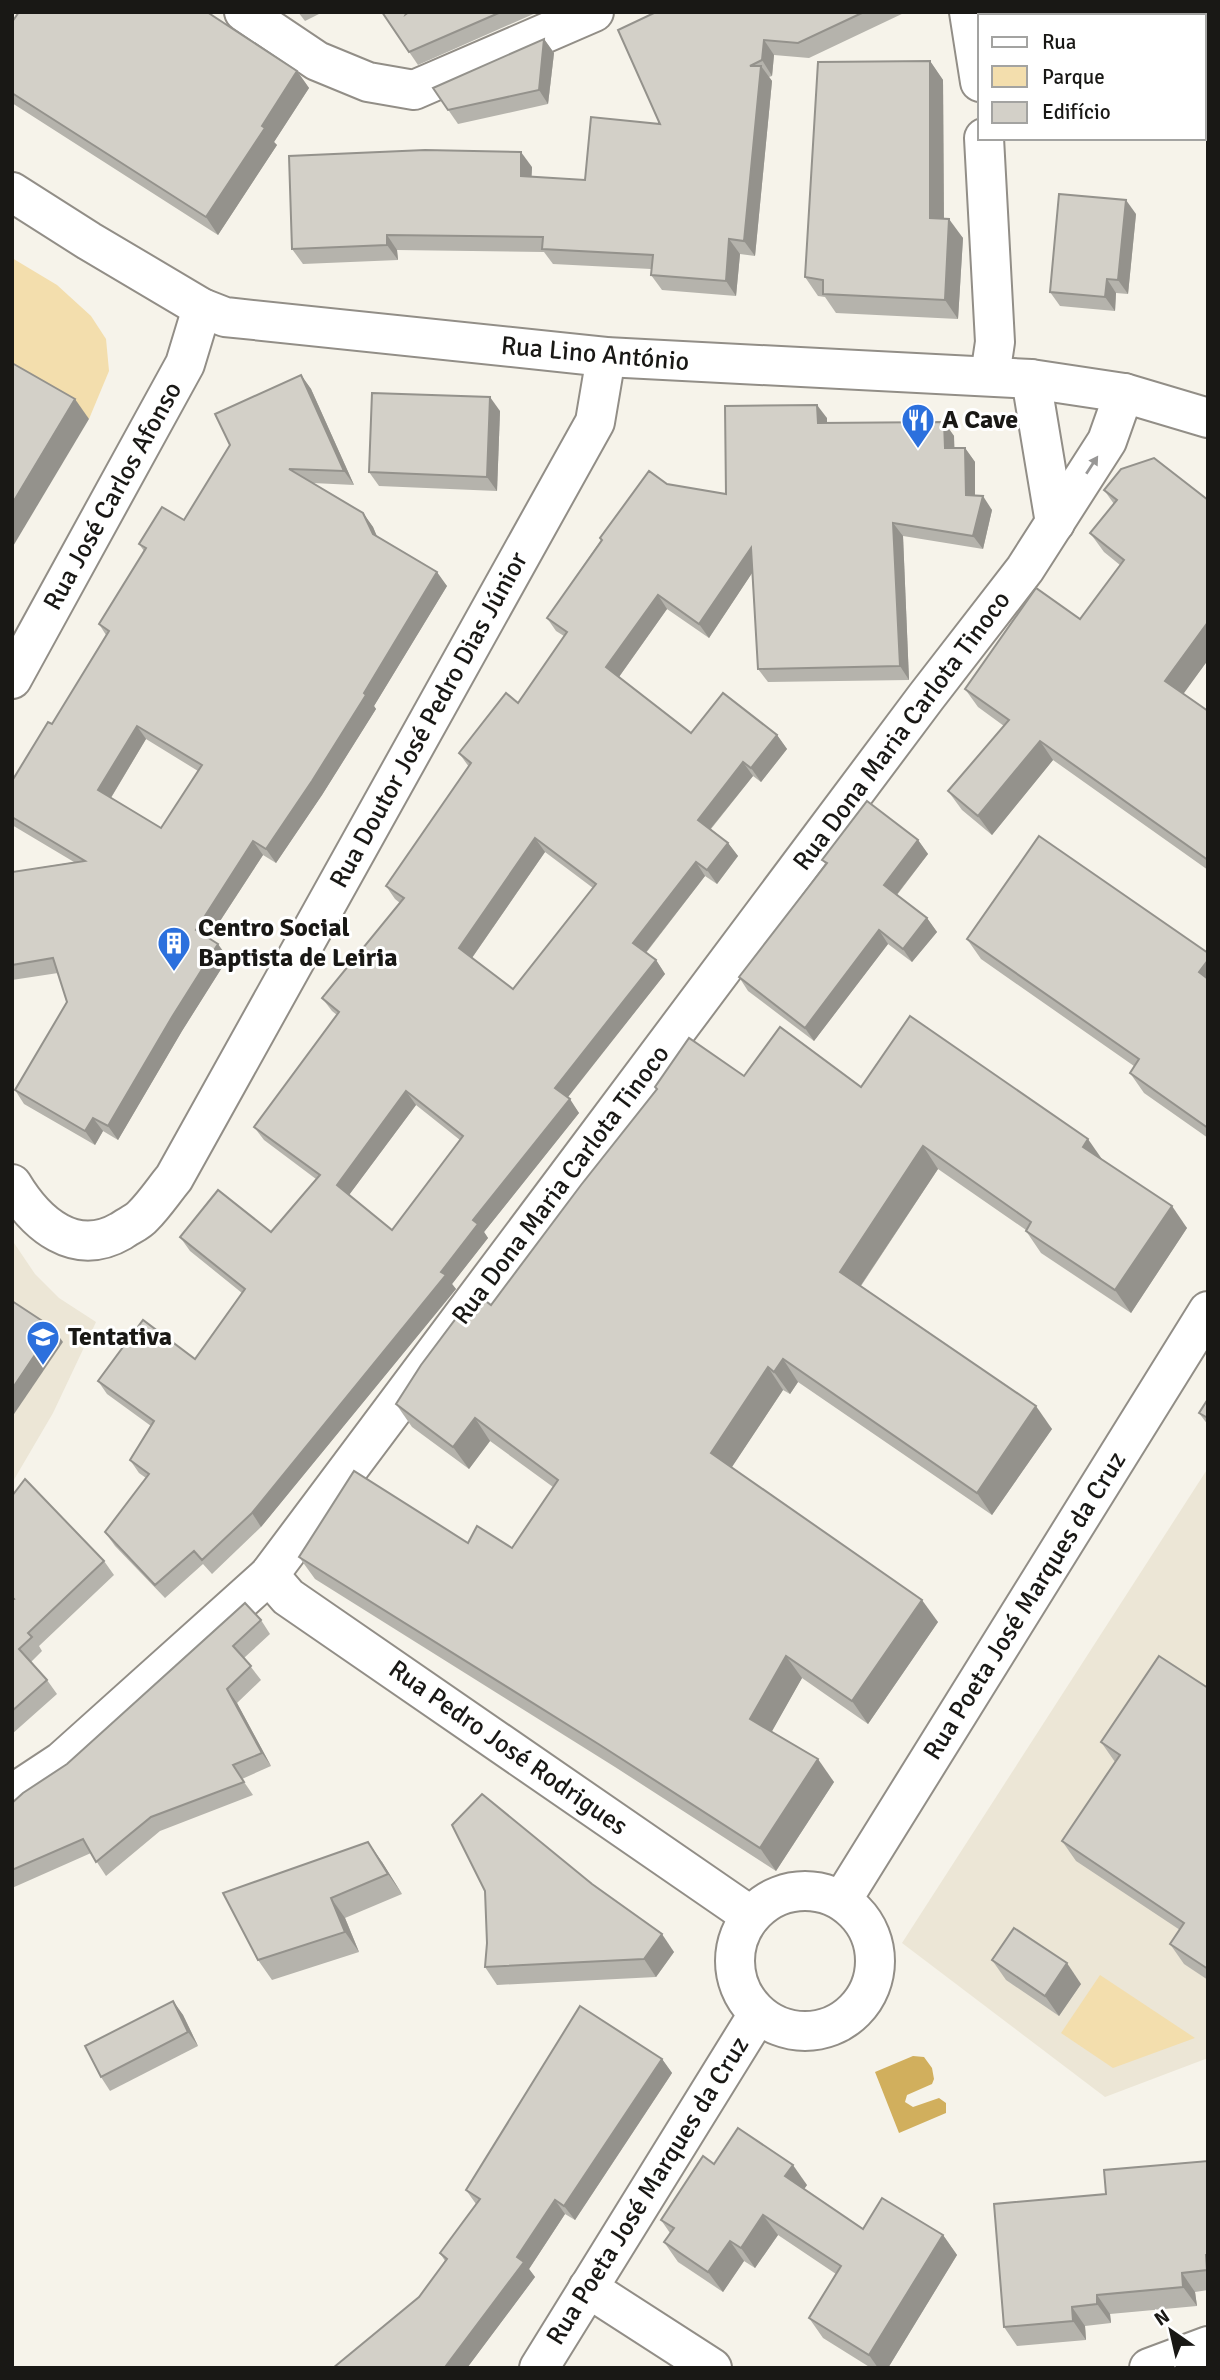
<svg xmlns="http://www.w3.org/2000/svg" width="1220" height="2380" viewBox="0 0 1220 2380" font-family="Signika,sans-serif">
<rect width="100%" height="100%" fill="#f6f3ea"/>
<g fill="#ece6d6">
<path d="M12,1240L35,1274L59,1298L96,1322L53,1413L12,1483Z"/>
<path d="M1208,1468V2058L1105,2097L902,1943Z"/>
</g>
<g fill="#f3dead">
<path d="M12,258L57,285L91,316L106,339L109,371L89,419L12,375Z"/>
<path d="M1100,1975L1195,2038L1113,2068L1061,2033Z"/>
</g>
<path fill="#d1af5d" d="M913,2056L924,2057L932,2068L934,2079L932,2084L907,2095L905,2102L913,2107L939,2098L946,2103V2113L899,2133L875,2072Z"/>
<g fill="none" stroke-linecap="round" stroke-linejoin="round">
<defs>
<g id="minor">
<path d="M244,12L317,61L368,82L414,90L594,12"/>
<path d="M969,12L980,82"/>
<path d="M984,138L995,342L990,376"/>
<path d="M12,192L89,241L202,308L225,317L606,357L1031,379L1124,393L1208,418"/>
<path d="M1031,379L1055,523"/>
<path d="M12,679L185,364L202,308"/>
<path d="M12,1184C36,1224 75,1258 121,1231C128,1226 138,1222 143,1216C155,1204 164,1190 174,1178L595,422L606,357"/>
<path d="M269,1575L288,1597L751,1916"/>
<path d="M12,1794L62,1761L269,1575L926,697L1025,569L1107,441L1124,393"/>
<circle cx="805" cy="1961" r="70"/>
<path d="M842,1900L1208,1311"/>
<path d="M588,2288L712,2368"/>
<path d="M539,2368L758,2014"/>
<path d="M1149,2368L1208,2346"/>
</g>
</defs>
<use href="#minor" stroke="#928e87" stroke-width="42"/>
<use href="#minor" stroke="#fff" stroke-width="38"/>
</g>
<g fill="#b5b3ac" fill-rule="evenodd">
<path d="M298,12H323L305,21Z"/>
<path d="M382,12H538L418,65Z"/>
<path d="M656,12H906L809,58L774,55L772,76L769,77L772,81L755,256L740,254L736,296L662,290L651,275V269L553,264L544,252L397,250L398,260L303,264L292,249L532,167L531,177L585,180L660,124Z"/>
<path d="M12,22L297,71L309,88L274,142L277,145L218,235L12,103Z"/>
<path d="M544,39L554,53L548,104L458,124L433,88Z"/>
<path d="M930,61L943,80L944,219L963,238L958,319L836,313L825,297L818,296L805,277Z"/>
<path d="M1136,214L1128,294L1116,293L1115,311L1060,306L1050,292Z"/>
<path d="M301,375L311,389L354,485L313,483L363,513L373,527L377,537L447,586L374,706L376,709L322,795L276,863L263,855L209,938L228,958L182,1031L118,1140L103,1131L95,1145L24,1104L15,1090L67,1002L58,973L12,980V872L74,862L12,825V781L52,724L106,635L99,624L144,551L139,544L184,520ZM146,739L198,771L161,828L111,798Z"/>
<path d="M500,411L497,491L379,486L369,472Z"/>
<path d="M827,418V423L944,422L954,436V448H965L975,462V496L992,510L983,549L903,536L909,680L768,682L758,669L752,573L709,638L667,609L619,677L691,733L777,735L787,749L761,782L753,776L711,829L728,843L738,856L717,884L705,876L646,953L656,960L665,974L567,1097L579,1113L484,1232L488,1238L452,1284L456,1289L261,1527L212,1574L203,1564L165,1598L115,1546L105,1532L146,1478L139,1473L130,1460L151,1426L107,1394L98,1381L195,1359L242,1293L190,1251L180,1237L271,1232L316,1179L264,1140L254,1127L337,1015L332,1011L322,998L400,903L395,899L386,886L469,767L459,753L518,703L564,636L556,631L547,618L601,540L600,538L667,484L726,494ZM545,852L593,888L513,989L472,958ZM416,1105L460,1140L392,1230L349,1195Z"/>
<path d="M1121,469L1208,660L1183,693L1208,711V870L1053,760L992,835L962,810L948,791L1004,726L978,707L965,689L1080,619L1120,565L1104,552L1090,533L1114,504L1104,490Z"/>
<path d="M918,840L928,854L897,895L927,918L937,932L912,962L888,944L814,1041L748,991L739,977L826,865L822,860Z"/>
<path d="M967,939L1208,953V1138L1144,1093L1130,1073L1134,1066L981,959Z"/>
<path d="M744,1076L861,1087L1102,1160L1187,1228L1131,1313L1041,1253L1026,1231V1230L938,1169L861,1286L1052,1429L992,1515L798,1382L790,1394L783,1390L731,1468L938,1622L868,1724L802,1678L771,1732L834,1782L776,1871L615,1767L315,1579L299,1557L468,1543L512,1548L553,1487L490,1441L469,1469L412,1427L396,1404L491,1305L657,1090L655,1087Z"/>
<path d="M1208,1399V1425L1199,1413Z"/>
<path d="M12,1496L104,1561L114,1575L39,1646L42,1651L31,1662L47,1680L57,1694L12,1734Z"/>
<path d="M261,1620L270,1634L244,1658L261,1680L237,1703L271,1766L242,1779L253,1795L160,1831L106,1876L91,1853L12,1888V1803L67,1764Z"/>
<path d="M1208,1688V1980L1184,1964L1170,1944L1180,1930L1076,1861L1062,1841L1115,1762L1101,1742Z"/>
<path d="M382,1862L402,1894L345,1918L359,1952L272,1980L258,1960L223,1893Z"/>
<path d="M592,1884L674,1952L656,1977L497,1985L485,1967Z"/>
<path d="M992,1960L1081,1984L1059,2016L1006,1980Z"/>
<path d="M173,2001L183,2015L198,2046L110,2091L101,2077Z"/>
<path d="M662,2059L672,2073L575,2220L565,2214L529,2269L535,2277L467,2368H333L419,2297L445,2261L440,2253L476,2204L466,2190Z"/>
<path d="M1208,2161V2290L1195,2292L1197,2306L1110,2314L1111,2323L1085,2326L1086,2340L1017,2346L1004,2327L1106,2194Z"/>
<path d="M714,2164L807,2185L804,2189L863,2229L943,2235L957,2255L888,2368H871L823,2338L809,2318L836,2274L778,2235L755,2268L744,2261L723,2292L678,2262L664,2242L670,2233L661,2220Z"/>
</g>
<g fill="#94928c">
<path d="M544,39L554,53L548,104L539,90Z"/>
<path d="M764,40L774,55L772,76L762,60Z"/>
<path d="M930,61L943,80L944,237L930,218Z"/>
<path d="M761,66L772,81L755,256L744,241Z"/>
<path d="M297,71L309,88L274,142L277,145L218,235L206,217L262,126Z"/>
<path d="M521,152L532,167L531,191L521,176Z"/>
<path d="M1126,200L1136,214L1128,294L1118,280Z"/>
<path d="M949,219L963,238L958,319L945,300Z"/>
<path d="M387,235L397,250L398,260L387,245Z"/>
<path d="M729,239L740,254L736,296L726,281Z"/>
<path d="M1107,279L1116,293L1115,311L1105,297Z"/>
<path d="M301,375L311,389L354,485L344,471Z"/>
<path d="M490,397L500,411L497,491L487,477Z"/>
<path d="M75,399L89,419L12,548V504Z"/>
<path d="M817,405L827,418V436L818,423Z"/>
<path d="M944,422L954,436L955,462L945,448Z"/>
<path d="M965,448L975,462V508L966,495Z"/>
<path d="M983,496L992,510L983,549L973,536Z"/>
<path d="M363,513L373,527L382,548L373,534Z"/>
<path d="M893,523L903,536L909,680L900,666Z"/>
<path d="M751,548L760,561L709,638L699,624Z"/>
<path d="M437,572L447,586L374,706L376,709L322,795L276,863L266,849L364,693Z"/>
<path d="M658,595L667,609L616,681L606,667Z"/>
<path d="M1208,622V660L1179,700L1165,681Z"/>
<path d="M137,726L146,739L107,804L98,790Z"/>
<path d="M777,735L787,749L761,782L751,768Z"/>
<path d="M1040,741L1053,760L992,835L978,816Z"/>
<path d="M743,762L753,776L707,833L698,820Z"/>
<path d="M535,838L545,852L469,962L459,948Z"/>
<path d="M918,840L928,854L894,898L884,885Z"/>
<path d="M253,841L263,855L205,944L196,930Z"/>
<path d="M728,843L738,856L717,884L707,870Z"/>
<path d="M696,862L705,876L643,956L633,943Z"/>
<path d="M927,918L937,932L912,962L903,949Z"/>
<path d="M879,930L888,944L814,1041L805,1028Z"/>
<path d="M218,944L228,958L182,1031L118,1140L108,1126L172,1017Z"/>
<path d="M656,960L665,974L565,1101L555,1088Z"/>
<path d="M1208,960V985L1199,972Z"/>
<path d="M406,1091L416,1105L346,1199L337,1185Z"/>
<path d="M570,1099L579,1113L484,1232L488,1238L452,1284L456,1289L261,1527L252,1513L441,1272L473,1220Z"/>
<path d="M93,1118L103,1131L95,1145L85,1131Z"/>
<path d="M1088,1139L1104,1162L1083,1147Z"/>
<path d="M923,1146L938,1169L855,1294L840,1272Z"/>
<path d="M1172,1206L1187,1228L1131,1313L1115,1290Z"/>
<path d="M53,1328L63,1342L12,1417V1389Z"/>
<path d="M783,1359L798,1382L790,1394L774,1372Z"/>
<path d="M768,1367L783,1390L726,1476L711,1453Z"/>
<path d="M1036,1406L1052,1429L992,1515L977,1493Z"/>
<path d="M475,1418L490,1441L469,1469L453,1447Z"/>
<path d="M922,1600L938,1622L868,1724L852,1701Z"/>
<path d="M786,1656L802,1678L766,1742L750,1719Z"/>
<path d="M227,1689L237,1703L271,1766L262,1753Z"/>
<path d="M818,1759L834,1782L776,1871L760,1848Z"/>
<path d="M368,1842L382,1862L402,1894L388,1874Z"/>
<path d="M331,1898L345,1918L359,1952L345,1932Z"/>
<path d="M662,1934L674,1952L656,1977L644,1959Z"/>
<path d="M1067,1963L1081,1984L1059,2016L1045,1996Z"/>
<path d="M173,2001L183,2015L198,2046L188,2032Z"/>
<path d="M662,2059L672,2073L575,2220L564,2206Z"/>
<path d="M793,2165L807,2185L799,2196L785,2176Z"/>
<path d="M555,2200L565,2214L529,2269L535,2277L467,2368H447L446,2366Z"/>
<path d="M763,2215L778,2235L755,2268L741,2248Z"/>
<path d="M943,2235L957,2255L888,2368H878L869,2355Z"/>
<path d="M730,2241L744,2261L723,2292L708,2272Z"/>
<path d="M1182,2273L1195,2292L1197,2306L1183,2287Z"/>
<path d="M1097,2295L1110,2314L1111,2323L1097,2304Z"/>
<path d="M1072,2307L1085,2326L1086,2340L1073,2321Z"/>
</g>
<g fill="#d3d0c8" stroke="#94928c" stroke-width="2" fill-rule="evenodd">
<path d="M19,12H207L297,71L262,126L265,128L206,217L12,93V22Z"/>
<path d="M382,12H407L406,14L409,12H501L409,52Z"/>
<path d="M656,12H864L798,43L764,40L762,60L750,66H761L744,241L729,239L726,281L651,275L653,255L542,249L543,237L387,235V245L292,249L289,156L425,150L521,152V176L585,180L591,117L660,124L618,30Z"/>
<path d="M544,39L539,90L448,110L433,88Z"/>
<path d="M930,61V218L949,219L945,300L823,294V280L805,277L818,62Z"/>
<path d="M1059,194L1126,200L1118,280L1107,279L1105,297L1050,292Z"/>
<path d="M12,363L75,399L12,504Z"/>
<path d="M301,375L344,471L289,469L363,513L373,534L437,572L364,693L366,695L312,781L266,849L253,841L196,930L218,944L172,1017L108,1126L93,1118L85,1131L15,1090L67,1002L53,958L12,965V872L85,861L12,817V781L48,722L52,724L109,631L99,624L146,548L139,544L162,507L184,520L230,445L215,414ZM137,726L202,765L161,828L98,790Z"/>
<path d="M372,393L490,397L487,477L369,472Z"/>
<path d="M817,405L818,423L944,422L945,448H965L966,495L983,496L973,536L893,523L900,666L758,669L751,548L699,624L658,595L606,667L691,733L723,693L777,735L751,768L743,762L698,820L728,843L707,870L696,862L633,943L656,960L555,1088L570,1099L473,1220L478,1224L441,1272L446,1275L252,1513L202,1560L194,1551L155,1585L105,1532L149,1474L130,1460L154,1421L98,1381L143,1320L195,1359L245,1289L180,1237L218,1190L271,1232L320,1175L254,1127L339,1012L322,998L404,898L386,886L471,763L459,753L506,693L518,703L567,632L547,618L602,540L600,538L649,471L667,484L726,494L725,406ZM535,838L596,884L513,989L459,948ZM406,1091L463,1136L392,1230L337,1185Z"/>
<path d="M1154,458L1208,500V622L1165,681L1208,711V860L1040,741L978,816L948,791L1009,720L965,689L1036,588L1080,619L1124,560L1090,533L1117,500L1104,490L1121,469Z"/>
<path d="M867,801L918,840L884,885L927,918L903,949L879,930L805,1028L739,977L827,863L822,860Z"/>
<path d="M1039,836L1208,953V960L1199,972L1208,979V1128L1130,1073L1139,1059L967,939Z"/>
<path d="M910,1016L1088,1139L1083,1147L1172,1206L1115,1290L1026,1231L1031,1222L923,1146L840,1272L1036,1406L977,1493L783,1359L774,1372L768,1367L711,1453L922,1600L852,1701L786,1656L750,1719L818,1759L760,1848L600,1745L299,1557L354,1471L468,1543L477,1526L512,1548L558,1480L475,1418L453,1447L396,1404L421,1365L475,1293L491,1305L581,1185L657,1089L655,1087L689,1038L744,1076L780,1027L861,1087Z"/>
<path d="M12,1301L53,1328L12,1389Z"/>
<path d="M1208,1399V1418L1199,1413Z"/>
<path d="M25,1479L104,1561L28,1633L32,1637L19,1649L47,1680L12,1711V1600L14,1599L12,1597V1496Z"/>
<path d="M245,1603L261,1620L233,1646L251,1666L227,1689L262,1753L233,1765L244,1782L151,1817L96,1862L83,1839L12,1870V1803L23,1793L67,1764Z"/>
<path d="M1159,1656L1208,1688V1969L1170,1944L1184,1923L1062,1841L1120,1755L1101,1742Z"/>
<path d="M482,1794L592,1884L662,1934L644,1959L485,1967L487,1943L485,1891L452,1825Z"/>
<path d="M368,1842L388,1874L331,1898L345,1932L258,1960L223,1893Z"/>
<path d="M1014,1928L1067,1963L1045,1996L992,1960Z"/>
<path d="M173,2001L188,2032L101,2077L85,2046Z"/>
<path d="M580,2006L662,2059L564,2206L555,2200L517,2257L524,2262L446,2366L448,2368H333L419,2297L447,2259L440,2253L480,2199L466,2190Z"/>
<path d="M738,2128L793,2165L785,2176L863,2229L882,2198L943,2235L869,2355L809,2318L841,2266L763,2215L741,2248L730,2241L708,2272L664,2242L674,2228L661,2220L703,2156L714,2164Z"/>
<path d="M1208,2161V2255H1206L1207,2270L1182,2273L1183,2287L1097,2295V2304L1072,2307L1073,2321L1004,2327L994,2204L1106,2194L1104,2170Z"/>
</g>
<defs><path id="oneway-solid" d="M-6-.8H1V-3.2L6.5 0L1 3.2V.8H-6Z" transform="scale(1.75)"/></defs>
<use fill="#989796" href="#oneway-solid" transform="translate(1092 465) rotate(-57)"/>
<defs>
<symbol id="restaurant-pin" viewBox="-11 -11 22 30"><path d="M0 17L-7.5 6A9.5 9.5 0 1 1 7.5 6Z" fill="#2c70dd" stroke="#fff"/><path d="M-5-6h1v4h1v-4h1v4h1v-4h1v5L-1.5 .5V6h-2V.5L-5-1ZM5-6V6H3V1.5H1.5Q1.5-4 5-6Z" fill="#fff"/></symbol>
<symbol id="building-pin" viewBox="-11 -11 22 30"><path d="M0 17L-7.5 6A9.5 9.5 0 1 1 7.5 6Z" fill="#2c70dd" stroke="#fff"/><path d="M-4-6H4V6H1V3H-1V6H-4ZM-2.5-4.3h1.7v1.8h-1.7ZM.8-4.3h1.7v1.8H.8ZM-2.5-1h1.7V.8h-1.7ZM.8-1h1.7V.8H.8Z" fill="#fff"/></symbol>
<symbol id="school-pin" viewBox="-11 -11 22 30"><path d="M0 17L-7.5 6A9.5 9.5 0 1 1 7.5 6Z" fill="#2c70dd" stroke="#fff"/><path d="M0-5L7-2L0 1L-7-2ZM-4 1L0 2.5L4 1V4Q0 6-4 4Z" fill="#fff"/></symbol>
</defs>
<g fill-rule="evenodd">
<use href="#restaurant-pin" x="899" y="401" width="38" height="52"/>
<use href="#building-pin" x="155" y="924" width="38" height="52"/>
<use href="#school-pin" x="24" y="1318" width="38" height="52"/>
</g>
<g text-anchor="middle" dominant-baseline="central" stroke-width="6" stroke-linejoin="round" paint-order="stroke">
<g font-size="26" fill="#191815" stroke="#fff">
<text transform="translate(595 354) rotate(5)">Rua Lino António</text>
<text transform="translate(113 496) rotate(-61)">Rua José Carlos Afonso</text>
<text transform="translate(429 720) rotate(-61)">Rua Doutor José Pedro Dias Júnior</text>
<text transform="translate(902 731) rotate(-53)">Rua Dona Maria Carlota Tinoco</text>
<text transform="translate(561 1185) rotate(-53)">Rua Dona Maria Carlota Tinoco</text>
<text transform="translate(1025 1606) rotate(-58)">Rua Poeta José Marques da Cruz</text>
<text transform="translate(508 1748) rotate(35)">Rua Pedro José Rodrigues</text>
<text transform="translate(648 2191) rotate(-58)">Rua Poeta José Marques da Cruz</text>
</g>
<g font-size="26" font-weight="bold" fill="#191815" stroke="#fff" text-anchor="start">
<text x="942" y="420">A Cave</text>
<text x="198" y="928">Centro Social<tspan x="198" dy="30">Baptista de Leiria</tspan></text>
<text x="68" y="1337">Tentativa</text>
</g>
</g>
<rect width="1220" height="2380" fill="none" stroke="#191815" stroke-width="28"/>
<rect x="978" y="14" width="228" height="126" fill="#ffffff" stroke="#a3a3a1" stroke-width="2"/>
<rect x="992" y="37" width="35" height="10" fill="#ffffff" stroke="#a3a3a1" stroke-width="2"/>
<text x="1042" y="49" font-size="21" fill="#191815">Rua</text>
<rect x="992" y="66" width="35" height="21" fill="#f3dead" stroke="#a3a3a1" stroke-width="2"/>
<text x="1042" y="84" font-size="21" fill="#191815">Parque</text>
<rect x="992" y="102" width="35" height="21" fill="#d3d0c8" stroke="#a3a3a1" stroke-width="2"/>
<text x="1042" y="119" font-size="21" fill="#191815">Edifício</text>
<g transform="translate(1171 2331) rotate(326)" stroke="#ffffff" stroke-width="5" paint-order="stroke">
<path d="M0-5L12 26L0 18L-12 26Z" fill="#191815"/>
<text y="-10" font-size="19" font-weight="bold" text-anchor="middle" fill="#191815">N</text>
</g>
</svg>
